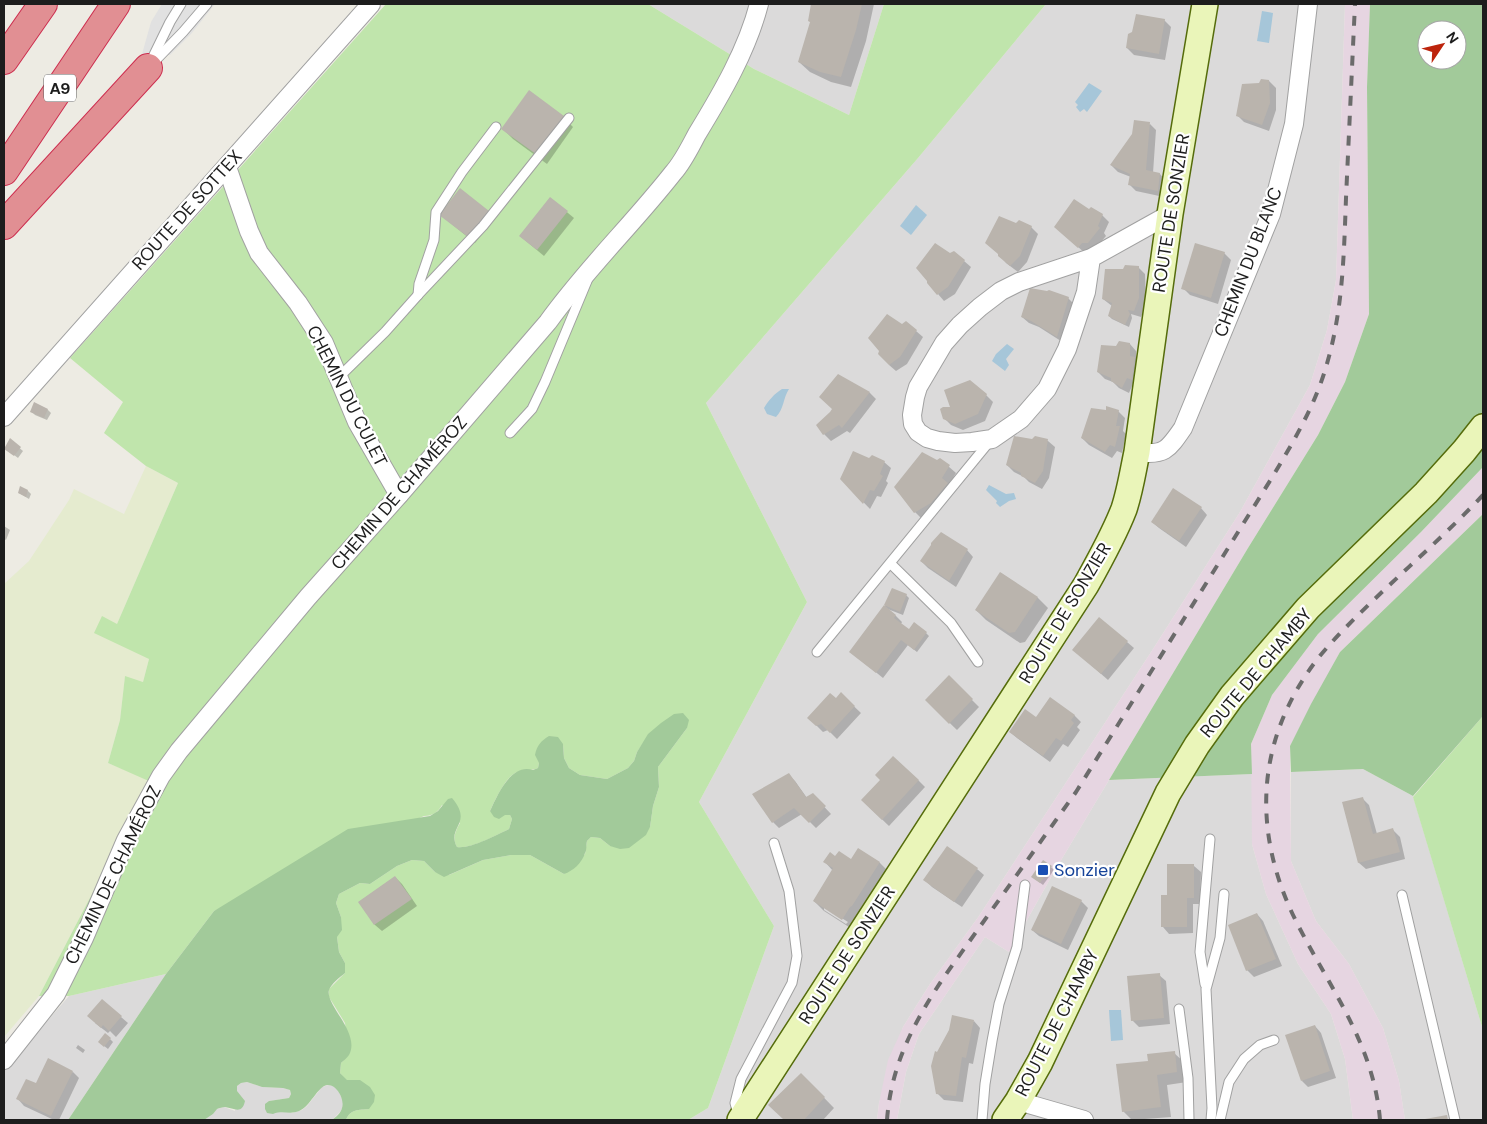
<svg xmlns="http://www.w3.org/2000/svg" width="1487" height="1124" viewBox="0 0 1487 1124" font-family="'DM Sans',sans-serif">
<rect width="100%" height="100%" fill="#edebe3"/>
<g fill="#dbdada">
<path d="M648,4H884L849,115L754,69Z"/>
<path d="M1046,4H1345L1336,280L1327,330L1310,385L1240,512L1155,646L979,916L930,984L903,1027L879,1103L877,1120H688L708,1108L774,926L699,802L807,602L706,403L918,158Z"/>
<path d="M1363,769L1413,796L1483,1030V1120H1405L1399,1081L1383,1028L1349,964L1316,921L1291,861V772Z"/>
<path d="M1252,774V844L1266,894L1298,964L1331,1014L1345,1059L1353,1120H897L906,1072L919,1034L985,937L1009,952L1054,872L1109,780Z"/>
<path d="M166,974L68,1120H4V1071L69,996Z"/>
<path d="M247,1082L262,1087L283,1088L290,1090L291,1094L289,1098L269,1101L278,1112L285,1111L292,1113L302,1110L307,1106L322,1087L328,1085L334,1086L339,1092L343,1101V1106L341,1111L332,1120H204L213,1114L216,1109L224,1107L235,1111L237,1086L241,1083Z"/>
</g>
<g fill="#e6d5e1">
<path d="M1345,4H1370L1367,87L1369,314L1345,382L1318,435L1248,548L1109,780L1054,872L1009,952L985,937L919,1034L906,1072L897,1120H877L879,1103L888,1060L903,1027L930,984L979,916L1155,646L1240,512L1310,385L1327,330L1336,280Z"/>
<path d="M1483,467V514L1340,652L1290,746L1291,861L1316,921L1349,964L1383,1028L1399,1081L1405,1120H1353L1345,1059L1331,1014L1298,964L1266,894L1252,844L1251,744L1272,695L1318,634L1421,532Z"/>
</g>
<path fill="#e5ebcf" d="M146,466L178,483L117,624L149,659L143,682L125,677L120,720L108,763L152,781L82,913L39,996L4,1037V584L29,561L69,500L74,489L124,514Z"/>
<g fill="#c0e5ac">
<path d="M386,4H648L754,69L849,115L884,4H1046L918,158L706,403L807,602L699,802L774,926L708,1108L688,1120H346C350,1109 359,1110 369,1109L340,1073L341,1063L349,1054L345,1023L329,997V989L345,973V963L339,952L337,937L341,917L336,903L339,894L360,883L370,884L397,866L412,860L424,861L435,872L449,875L483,860L511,855H530L564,874L585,854L587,841L591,837L600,838L610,846L650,827L653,806L659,787L658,767L687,728L643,743L637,752L634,761L628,768L607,779L580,775L569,768L564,758L563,744L539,763L538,768C531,771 525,770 518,772C507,774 495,800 490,811L505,815H510L512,819L509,829C496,835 472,849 457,847C452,838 455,832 460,823L442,805C438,812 433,816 424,816L214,911L166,974L69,996H39L82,913L151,782L108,763L120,720L125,676L143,682L149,659L94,633L102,616L117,624L178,483L146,466L104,433L123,402L70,358Z"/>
<path d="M1483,716V1030L1413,797Z"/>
</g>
<g fill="#a2ca9a" fill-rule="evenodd">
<path d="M1370,4H1483V467L1421,532L1318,634L1272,695L1251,744L1252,774L1109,780L1248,548L1318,435L1345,382L1369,314L1367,87ZM1427,30H1457V60H1427Z"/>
<path d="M1483,514V716L1413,796L1363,769L1291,772L1290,746L1311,704L1340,652Z"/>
<path d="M683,713L689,720L687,728L658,767L659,787L653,806L650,827L646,835L629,848L620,849L610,846L600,838L591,837L587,841C586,845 587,850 585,853C582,863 573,871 564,874L530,855H511L483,860L444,877L435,872L424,861L412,860L397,866L370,884L360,883L339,894L336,903L341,917L342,930L337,937L339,952L345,963V973C340,977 331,984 329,990C325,1005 361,1033 349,1055C347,1058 343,1061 341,1063L340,1073L347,1080H360L370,1087L375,1095L374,1102L369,1109C359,1110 350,1109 346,1120H332C336,1117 341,1113 342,1108C345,1100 337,1084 327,1085C318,1086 310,1107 299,1111C290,1115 283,1110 273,1114L267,1113L265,1109V1104L269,1101L289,1098L291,1094L290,1090L283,1088L262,1087L247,1082L241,1083L237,1086V1091L245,1101C242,1115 234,1108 225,1107C223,1107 219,1108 217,1109L213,1114L204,1120H68L166,974L214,911L348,829L430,816L438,811L448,799L452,798C474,824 446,827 457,847C471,849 496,835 509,829L512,819L510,815H505L499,819L494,817L490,811C498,794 511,763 533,770L538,768L539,763L535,755C537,745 541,741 549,736L558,737L563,744L564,758L569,768L580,775L607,779L628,768L634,761L637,752L648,734L661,723L674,714Z"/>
</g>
<path fill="#e1e1e1" d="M162,4H215L191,34L170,55L142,54L151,22Z"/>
<g fill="#a6c6d9">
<path d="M1262,11L1273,13L1269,43L1257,41Z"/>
<path d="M1089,83L1102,91L1087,112L1084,109L1080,112L1076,107L1078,105L1075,102Z"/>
<path d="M916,205L927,215L911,235L900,226Z"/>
<path d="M1007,344L1014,349L1006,359L1009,365L1005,371L992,361L996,354Z"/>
<path d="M782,389H789C783,398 784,409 776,417L767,414L764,408C769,400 774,394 782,389Z"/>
<path d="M989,485L1006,494L1014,493L1016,499L1009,501L1000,507L996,503L997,501L986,490Z"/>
<path d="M1109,1010H1121L1123,1040L1111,1041Z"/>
</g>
<g fill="#0003" fill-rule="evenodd">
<path d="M813,4H874L866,41L851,87L831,82L810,72L799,62L811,22L809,20Z"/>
<path d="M1164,20L1171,27L1165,60L1134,55L1127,48Z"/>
<path d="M1269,81L1276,88V110L1269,131L1244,122L1238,116L1260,84Z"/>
<path d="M563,117L573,127L547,164L513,139L503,129Z"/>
<path d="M1150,124L1156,130L1153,173L1160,174L1166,181L1164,197L1136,191L1130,185L1131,177L1118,172L1111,165Z"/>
<path d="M550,198L574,218L544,256L520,236Z"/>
<path d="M488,211L495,218L475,243L448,221Z"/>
<path d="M1090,211L1102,215L1109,222L1104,233L1106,236L1095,249H1089L1085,253L1063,234Z"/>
<path d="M1016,224L1031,227L1038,234L1027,262L1018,272L1006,263L999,254Z"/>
<path d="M1224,253L1231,260L1218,304L1190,295L1183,288Z"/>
<path d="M964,261L971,267L955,294L944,301L938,294Z"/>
<path d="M1138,267L1145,274L1146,305L1141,317L1131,314L1132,318L1129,327L1112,319L1109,316L1112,306L1103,299Z"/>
<path d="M1068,298L1075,305L1064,343L1039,327L1029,323L1022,317Z"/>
<path d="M902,325L916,331L923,337L907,364L896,371L889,365Z"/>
<path d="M1130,344L1136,351V361L1141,365L1129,393L1119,388L1113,382L1105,379L1098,372L1117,348Z"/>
<path d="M838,375L870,393L876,399L850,433L847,431L831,441L824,434L833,409Z"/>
<path d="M986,395L993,402L985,421L963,430L951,425L944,418L952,409Z"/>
<path d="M35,404L48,410L51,413L47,420L35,415L32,412Z"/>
<path d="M1118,411L1125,418L1123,431L1126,434L1122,453L1117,451L1112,458L1089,445L1082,438Z"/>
<path d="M1036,437L1048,441L1055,447L1049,478L1042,489L1029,482L1024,477L1014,472L1007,465Z"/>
<path d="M10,440L23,451L18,458L5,448Z"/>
<path d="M940,459L956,473L948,486L922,519L915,512Z"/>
<path d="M870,460L884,462L891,468L886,481L888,483L881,497L877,496L870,509L841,479Z"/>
<path d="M28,491L31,494L29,499L19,493Z"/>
<path d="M1201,508L1207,515L1186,547L1159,528L1152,522Z"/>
<path d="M4,526L10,530L6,540L4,539Z"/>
<path d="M967,550L973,557L956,587L928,568L921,561Z"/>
<path d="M1001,573L1038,598L1048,608L1025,642L1020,643L986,620L976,610Z"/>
<path d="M892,589L906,595L909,598L903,615L885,608L896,616L902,622L901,624L909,631L926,633L929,636L917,652L908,645L883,678L851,652L885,606Z"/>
<path d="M1127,642L1134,648L1108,680L1074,650Z"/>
<path d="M949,677L979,707L957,730L926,700Z"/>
<path d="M841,694L861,713L837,739L828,730L823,732L809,718L836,700Z"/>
<path d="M1074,715L1081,722L1077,727L1080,730L1068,747L1063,744L1050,762L1017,738L1010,732L1036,718Z"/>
<path d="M788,774L795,781L807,798L813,795L831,814L816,828L802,814L779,828L773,822Z"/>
<path d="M881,780H918L925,787L889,826L869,807Z"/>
<path d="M1362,798L1369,805L1377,834L1393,830L1400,837L1405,859L1366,869L1359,863L1343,803Z"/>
<path d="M858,850L880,863L890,873L852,929L824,911L814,901L833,871L825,862L836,858L851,861ZM824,907L848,922L846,924L824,910Z"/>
<path d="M1194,866L1201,872L1200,904H1193V933L1169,934L1163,927L1168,896Z"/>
<path d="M1051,867L1054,870L1043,885L1035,879Z"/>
<path d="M977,869L984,875L962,907L932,887L925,880Z"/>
<path d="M395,877L402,884L417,906L382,931L375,925L359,902Z"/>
<path d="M1081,901L1088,908L1068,950L1039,936L1032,930Z"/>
<path d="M1257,914L1263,921L1282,966L1254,977L1247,970Z"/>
<path d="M1159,975L1166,981L1170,1024L1139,1027L1132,1020Z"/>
<path d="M121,1017L128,1023L116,1037L110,1031L108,1033L95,1023Z"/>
<path d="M974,1021L980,1028L973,1064L969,1063L963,1102L944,1100L937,1093L938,1053Z"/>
<path d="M1315,1026L1321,1033L1336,1078L1308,1087L1302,1081Z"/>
<path d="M110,1039L113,1042L108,1049L103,1045Z"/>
<path d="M78,1045L85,1050L83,1053L76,1048Z"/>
<path d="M1174,1053L1185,1063L1187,1082L1167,1085L1171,1117L1132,1120L1123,1111L1149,1062Z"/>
<path d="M73,1072L79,1078L59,1120H54L24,1106L18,1099L36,1085Z"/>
<path d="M801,1074L834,1108L823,1120H785L769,1105Z"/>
</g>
<g fill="#bab4ad">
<path d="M811,4H862L856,30L841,77L820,72L798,62L810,22L818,26L808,21Z"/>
<path d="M1136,14L1165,19L1159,54L1126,48L1128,34L1132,32Z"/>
<path d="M1261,79L1269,80L1270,103L1262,125L1236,116L1242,84L1259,83Z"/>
<path d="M529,90L564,116L536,154L501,129Z"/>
<path d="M1134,120L1150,122L1146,170L1160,173L1158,191L1128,185L1130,174L1110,165L1132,134Z"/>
<path d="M460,188L489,211L468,237L439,215Z"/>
<path d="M550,197L568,211L537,250L519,236Z"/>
<path d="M1074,199L1089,209L1091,207L1103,214L1098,226L1100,228L1088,243H1082L1078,248L1054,227Z"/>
<path d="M999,216L1016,223L1019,220L1032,226L1020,256L1010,266L998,256V254L985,243Z"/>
<path d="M935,243L950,253L954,251L965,260L948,287L937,295L927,283V281L916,268Z"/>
<path d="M1195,243L1225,252L1211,298L1181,289Z"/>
<path d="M1125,265L1139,266V298L1134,311L1128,310L1130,314L1125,325L1108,316L1112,303L1102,299L1105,269H1123Z"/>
<path d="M1030,288L1047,291L1049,290L1069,297L1057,337L1031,321L1021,317Z"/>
<path d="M887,314L902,324L906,321L917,330L900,357L889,365L878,354L879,351L868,338Z"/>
<path d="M1119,341L1130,343V356L1135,357L1132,380L1127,378L1122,388L1111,381V378L1097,372L1101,345L1116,346Z"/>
<path d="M838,374L870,392L842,428L839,425L823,435L816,425L830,412L832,409L819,397Z"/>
<path d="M970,380L987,394L978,414L955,424L943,419L940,409L943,407H950L944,390Z"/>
<path d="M34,402L48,409L44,418L30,412Z"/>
<path d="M1106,406L1119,410L1116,426H1120L1115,447L1110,445L1105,452L1081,438L1091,408L1106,410Z"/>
<path d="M1014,436L1032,439L1035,436L1048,439L1043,471L1035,483L1021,476V473L1006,465Z"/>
<path d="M10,438L21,447L14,456L4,449Z"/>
<path d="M853,451L869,458L872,455L885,461L880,474L883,476L874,491L870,490L863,504L840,479Z"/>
<path d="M922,452L937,460L940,458L950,465L942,478L948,483L931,503L914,513L894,487Z"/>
<path d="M20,486L28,490L26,497L18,493Z"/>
<path d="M1173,488L1202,507L1179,541L1151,522Z"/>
<path d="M941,532L968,549L949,581L920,561L931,545V543Z"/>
<path d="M1000,572L1038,597L1015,632L1009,633L975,610Z"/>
<path d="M892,588L907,594L900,612L884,605Z"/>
<path d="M884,605L896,615L894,618L909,629L914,622L927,632L914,650L901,640L876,673L849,652Z"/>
<path d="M1099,617L1128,641L1101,674L1072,650Z"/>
<path d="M949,675L973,699L949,724L925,700Z"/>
<path d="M841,692L855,706L830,733L821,724L816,726L807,718L830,693L836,698Z"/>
<path d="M1050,697L1075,715L1071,720L1074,723L1061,741L1056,738L1043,756L1009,732L1025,709L1036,717Z"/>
<path d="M893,756L919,780L882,820L861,800L880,780L875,775Z"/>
<path d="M789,773L806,797L813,793L826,806L809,823L794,808L772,823L752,794Z"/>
<path d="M1363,797L1373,834L1393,828L1400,852L1358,863L1342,802Z"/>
<path d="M947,846L978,868L954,902L923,880Z"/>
<path d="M858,848L880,862L852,906L850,907L842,920L813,901L833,868L823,862L830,852L835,856L839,851L851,859Z"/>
<path d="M1043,860L1052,866L1040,883L1031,877Z"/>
<path d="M1167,864H1194V898H1187V927H1161V895H1167Z"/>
<path d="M395,876L412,899L374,925L358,902Z"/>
<path d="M1052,886L1082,900L1061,944L1031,930Z"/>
<path d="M1257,913L1276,959L1246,971L1228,925Z"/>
<path d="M1160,973L1164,1018L1131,1021L1127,976Z"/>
<path d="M102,999L122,1016L109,1031L103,1025L101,1028L87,1016Z"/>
<path d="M952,1015L974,1020L966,1058L962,1057L956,1096L936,1094L931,1066L935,1051L937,1052L949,1030Z"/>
<path d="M1315,1025L1330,1071L1301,1081L1285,1035Z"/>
<path d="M105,1033L111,1038L104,1047L98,1042Z"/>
<path d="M1175,1051L1177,1072L1157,1075L1161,1107L1122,1112L1116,1064L1148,1061L1147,1054Z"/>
<path d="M48,1058L73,1071L51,1116L16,1099L26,1079L36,1083Z"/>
<path d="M801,1073L825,1097L804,1120H784L768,1105Z"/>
<path d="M1447,1115L1448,1120H1425V1119Z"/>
</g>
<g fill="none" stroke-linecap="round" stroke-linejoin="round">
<defs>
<g id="lane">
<path d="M151,61L170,22L181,4"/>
<path d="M150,66L183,32L207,4"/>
<path d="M418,295L419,284L434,240L436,212L462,172L496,127"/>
<path d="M338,378L385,332L418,295L483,226L569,118"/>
<path d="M510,433L532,409L545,382L587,281"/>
<path d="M891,564L951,623L978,662"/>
<path d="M817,652L990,441"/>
<path d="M1402,895L1455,1120"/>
<path d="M1205,984L1200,952L1210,839"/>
<path d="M1179,1009L1188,1078L1189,1120"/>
<path d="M738,1115L735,1103L741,1079L792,983L797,956L789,891L774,843"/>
<path d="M982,1120L985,1084L992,1041L999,1004L1017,947L1025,885"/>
<path d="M1211,1120L1212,1108L1206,989L1220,938L1224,894"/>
<path d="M1220,1120L1229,1082L1244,1059L1260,1045L1274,1040"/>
</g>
<g id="street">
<path d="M227,167L249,231L259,253L298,303L324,343L357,422L399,495"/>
<path d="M1091,258L1086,292L1067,349L1047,389L1021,419L992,439L972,442L955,443L938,441L927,438L918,432L913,424L912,415L915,397L918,387L944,343L960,325L980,307L1001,291L1019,282L1091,258L1170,214"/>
<path d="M4,417L371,4"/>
<path d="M1137,452C1164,456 1168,450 1183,428L1271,214L1294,124L1308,4"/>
<path d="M4,1060L56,994L84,938L126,840L161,776L179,751L308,597L399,495L548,322C586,269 633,224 673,173C683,162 690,147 697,134C722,93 747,50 759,4"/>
<path d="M1018,1101L1084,1120"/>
</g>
<g id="secondary">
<path d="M740,1120L1086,585C1100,560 1114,535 1124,509C1130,491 1133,471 1137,452L1170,214L1205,4"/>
<path d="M1005,1120L1018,1101L1040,1062L1168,793L1197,745L1232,696L1308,608L1426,493L1464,451L1483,427"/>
</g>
<g id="highway">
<path d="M4,60L43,4"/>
<path d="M4,171L116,4"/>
<path d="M4,225L148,68"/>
</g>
</defs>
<use href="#lane" stroke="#a1a1a1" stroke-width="11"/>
<use href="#street" stroke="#a1a1a1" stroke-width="20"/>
<use href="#secondary" stroke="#556c0b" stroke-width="28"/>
<use href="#highway" stroke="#cd2e4f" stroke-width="30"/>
<use href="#lane" stroke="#fff" stroke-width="9"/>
<use href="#street" stroke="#fff" stroke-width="18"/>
<use href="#secondary" stroke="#eaf5b9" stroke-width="25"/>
<use href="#highway" stroke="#e18f93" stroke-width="28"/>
<g stroke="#6b6b6b" stroke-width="4" stroke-dasharray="10 10" stroke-linecap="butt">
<path d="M887,1120C891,1065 914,1022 944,977L1076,792L1273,476C1295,439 1317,402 1328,360C1343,307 1344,252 1346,198C1349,133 1352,68 1355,4"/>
<path d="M1380,1120C1374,1046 1332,991 1299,927C1251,835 1254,740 1319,657C1338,634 1360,613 1382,592C1416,560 1451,529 1483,495"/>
</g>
</g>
<rect fill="#1a4fb4" stroke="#fff" stroke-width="2" x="1037" y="864" width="12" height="12" rx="2.5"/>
<g text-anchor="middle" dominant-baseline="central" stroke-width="4.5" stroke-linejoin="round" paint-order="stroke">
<rect fill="#fff" stroke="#616161" stroke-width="1" x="44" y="74.5" width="32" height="27" rx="4"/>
<g font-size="16" font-weight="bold" fill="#1d1d1d">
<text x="60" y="88">A9</text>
</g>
<g font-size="18" fill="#1d1d1d" stroke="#fff">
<text transform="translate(187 210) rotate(-48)">ROUTE DE SOTTEX</text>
<text transform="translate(1171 213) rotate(-81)">ROUTE DE SONZIER</text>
<text transform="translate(1248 262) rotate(-69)">CHEMIN DU BLANC</text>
<text transform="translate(347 396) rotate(63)">CHEMIN DU CULET</text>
<text transform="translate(399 493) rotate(-49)">CHEMIN DE CHAMÉROZ</text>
<text transform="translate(1065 613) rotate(-59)">ROUTE DE SONZIER</text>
<text transform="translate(1256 673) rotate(-50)">ROUTE DE CHAMBY</text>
<text transform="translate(113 875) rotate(-64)">CHEMIN DE CHAMÉROZ</text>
<text transform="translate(847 955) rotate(-57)">ROUTE DE SONZIER</text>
<text transform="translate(1057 1023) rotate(-63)">ROUTE DE CHAMBY</text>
</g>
<g font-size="18" fill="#164399" stroke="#fff" text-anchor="start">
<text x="1054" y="870">Sonzier</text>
</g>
</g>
<rect width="1487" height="1124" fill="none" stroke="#1d1d1d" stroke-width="10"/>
<g transform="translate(1442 45) rotate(55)"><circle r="24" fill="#ffffff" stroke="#a5a5a5"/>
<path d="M0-4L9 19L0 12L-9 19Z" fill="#bd240c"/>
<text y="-8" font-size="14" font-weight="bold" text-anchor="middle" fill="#1d1d1d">N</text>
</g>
</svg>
